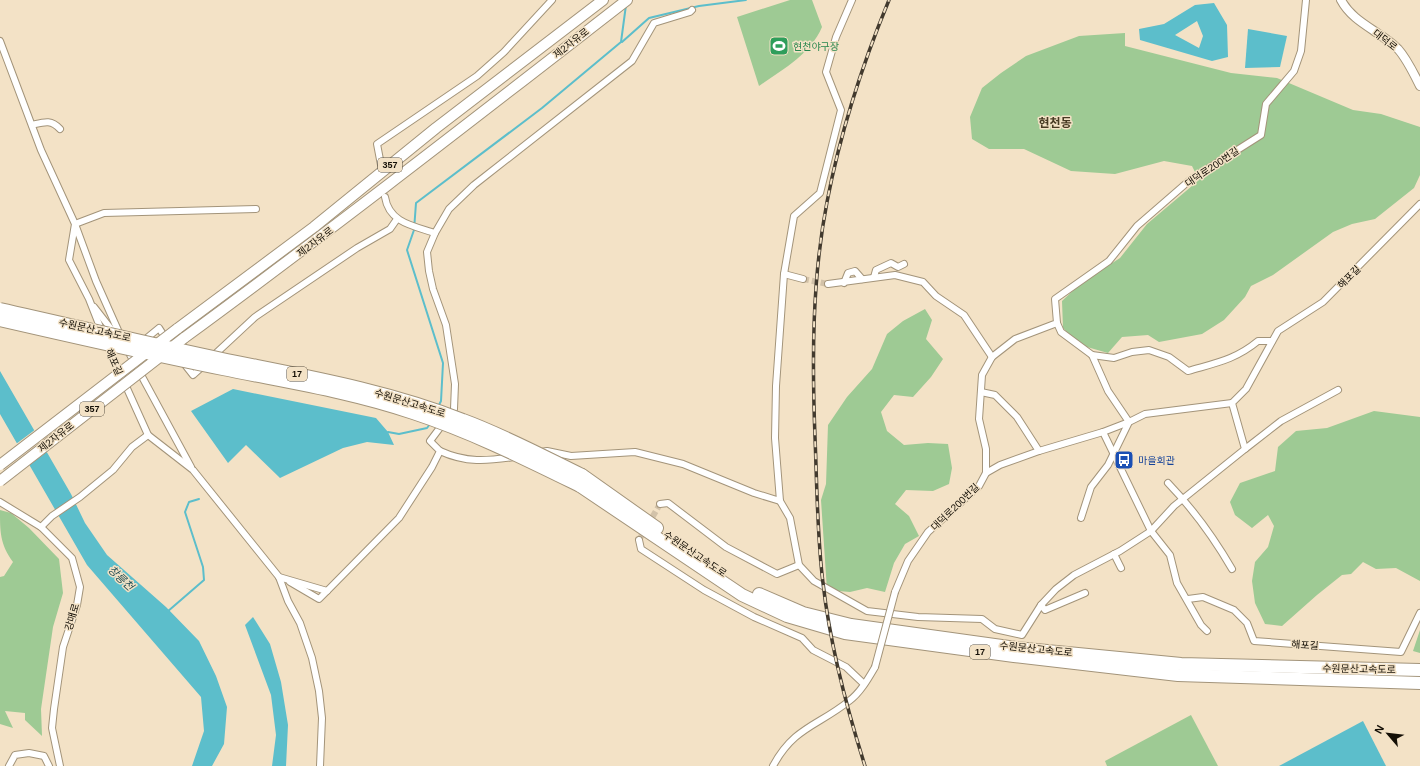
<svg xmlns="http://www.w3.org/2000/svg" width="1420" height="766" viewBox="0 0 1420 766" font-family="Arial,'Noto Sans KR',sans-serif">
<rect width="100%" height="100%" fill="#f3e2c6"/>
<g fill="#9eca94">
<path d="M790,0H812L822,27C810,55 783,69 759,86L737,17Z"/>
<path d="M1125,33V46L1231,73L1277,78L1353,110L1381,114L1420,127V175L1414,188L1375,219L1352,224L1333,232L1273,275L1251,286L1245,297L1224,320L1202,334L1159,342L1148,335L1122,337L1108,353L1080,345L1063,328L1062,301L1080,284L1120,258L1147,224L1199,180L1192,166L1164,161L1115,174L1071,171L1024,149H989L972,139L970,117L982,88L1001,73L1026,56L1079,36Z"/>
<path d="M925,309L932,320L926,339L943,359L931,377L913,397L894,395L881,412L887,431L904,445L928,443L948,444L952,468L949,484L933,491L906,490L895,504L909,516L919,536L905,544L894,563L885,592L867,588L850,592L827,590L821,500L826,484L828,425L847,397L872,369L887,334L903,321Z"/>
<path d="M1374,411L1420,417V581L1396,568L1376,569L1363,562L1351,574L1342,575L1317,595L1282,626L1265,624L1255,603L1252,581L1255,562L1268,547L1274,526L1268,515L1252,528L1235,515L1230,502L1240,483L1275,471L1278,447L1296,431L1327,428Z"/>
<path d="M0,510L11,513L29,528L59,559L63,593L53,627L41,709L42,736L25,720V713L5,711L13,728L0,724V577L4,576L13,562C0,544 0,532 0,510Z"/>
<path d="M1420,630V653L1413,651Z"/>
<path d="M1191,715L1218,766H1107L1105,761Z"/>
</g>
<g fill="#5cbecb" fill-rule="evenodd">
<path d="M1214,3L1227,25L1228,57L1212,61L1140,40L1139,29L1164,24L1195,5ZM1197,21L1203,36L1199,48L1175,35Z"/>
<path d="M1248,29L1287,36L1280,67L1245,68Z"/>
<path d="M0,371L71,494L85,523L107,555L166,607L199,641L216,676L227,707L224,744L212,766H192L204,731L201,697L87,565L0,414Z"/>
<path d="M233,389L376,418L388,432L394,445L367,442L343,448L280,478L246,445L228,463L191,411Z"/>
<path d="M253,617L270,644L281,682L288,725L286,766H272L276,735L271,695L245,625Z"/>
<path d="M1363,721L1386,766H1279Z"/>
</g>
<path fill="#f3e2c6" d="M36,429L48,451L28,466L16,444Z"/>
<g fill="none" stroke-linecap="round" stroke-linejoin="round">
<g stroke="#5cbecb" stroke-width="2">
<path d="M622,42L649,18L699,6L746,0"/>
<path d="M438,407L441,401L443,363L407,250L414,230L416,203L542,108L621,42L626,5"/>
<path d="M388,432L399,434L427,428L430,424"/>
<path d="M167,612L204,580L203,567L185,512L189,502L199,499"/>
</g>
<g stroke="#d2c2a9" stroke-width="6" stroke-dasharray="6 3" stroke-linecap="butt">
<path d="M803,279L828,284"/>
<path d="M639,540L660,504"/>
</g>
<defs>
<g id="minor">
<path d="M0,41L41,150L75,224L69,260L89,299L102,332"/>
<path d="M32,125C44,122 51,119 60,129"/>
<path d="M381,165L377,144L477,76L504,52L552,0"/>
<path d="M385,197C389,223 414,226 435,233"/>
<path d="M784,274L803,279"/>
<path d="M874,277L876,270L891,263L898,267L904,264"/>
<path d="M844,283L848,273L855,271L862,279"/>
<path d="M828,284L895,275L923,282L936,296L964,315L992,357"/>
<path d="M94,307L115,334"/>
<path d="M1057,323L1061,332L1092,355L1108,391L1129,422L1103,432"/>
<path d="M121,337L96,281L75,224L104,213L256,209"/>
<path d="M142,342L159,328L166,339"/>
<path d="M107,344L148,435L193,470L279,577L288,601L300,623L312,658L319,691L322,718L320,766"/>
<path d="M127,349L191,467"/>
<path d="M1092,355L1114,358L1132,352L1149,350L1169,357L1188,371C1215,363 1235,360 1258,341H1272"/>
<path d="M212,357L255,317L357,248L390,229L397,219"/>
<path d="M182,361L193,375L204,365"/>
<path d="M981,392L995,395L1017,417L1039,451L1103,432L1151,531L1170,555L1177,583L1201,625L1207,631"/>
<path d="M1245,449L1281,421L1338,390"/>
<path d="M440,451C466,463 487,461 514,457"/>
<path d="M541,452L547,451L571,456L635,452L683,464L754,493L780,501L775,438L776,386L784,274L794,216L820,193L841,110L826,72L836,37L852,0"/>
<path d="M986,473L1000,465L1039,451"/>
<path d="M1168,483C1193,509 1214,538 1232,569"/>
<path d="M780,501L790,518L799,565L814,581L867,611L918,617L982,619L995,629L1022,635L1041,605L1056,589L1074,575L1120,551L1151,531L1174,506L1245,449L1232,403L1246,389L1278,331L1323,302L1420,204"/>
<path d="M0,502L41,527L72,558L80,587L77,605L63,647L54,709L52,728L60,766"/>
<path d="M660,504L668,503L726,547L777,574L799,565"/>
<path d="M1081,518L1091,487L1108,465L1129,422L1145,414L1232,403"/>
<path d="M41,527L52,516L80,497L113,470L132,447L148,435"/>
<path d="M639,540L641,549L704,590L754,617L802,638L813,650L846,667L864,684"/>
<path d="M1114,554L1121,568"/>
<path d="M279,577L327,591L399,518L432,467L440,451L430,441L454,409L455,384L446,325L433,289L429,271L427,252L435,233L449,209L474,185L632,61L654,23L690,12L692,10"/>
<path d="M290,582L319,599L327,591"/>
<path d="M895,592L908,561L928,532L979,486L986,473V449L979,419L982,375L992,357L1015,339L1057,323L1055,299L1109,261L1137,226L1190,180L1261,135L1266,104L1294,71L1301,51L1306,0"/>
<path d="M1188,599L1203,597L1234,610L1247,623L1254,641L1401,652L1420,613"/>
<path d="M1041,605L1045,610L1085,593"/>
<path d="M9,766L15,755L29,753L44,756L49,766"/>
<path d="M773,766C794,727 818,726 849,701C860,693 868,679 875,667"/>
</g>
<path id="tertiary" d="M1341,0C1353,23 1380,31 1398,49C1407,59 1414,74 1420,86"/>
<g id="trunk">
<path d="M177,329L314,227L436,128L603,0"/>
<path d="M184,338C334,228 480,114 627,0"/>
</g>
<g id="motorway">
<path d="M582,475L657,528"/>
<path d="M580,486L742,595L787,616L845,633L1014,656L1178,675L1420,683"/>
<path d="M759,594L803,613L851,625L1016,648L1181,664L1420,670"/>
</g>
</defs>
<use href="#minor" stroke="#a3947a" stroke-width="8"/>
<use href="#tertiary" stroke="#a3947a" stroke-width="10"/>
<use href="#trunk" stroke="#a3947a" stroke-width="12"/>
<use href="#motorway" stroke="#a3947a" stroke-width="14"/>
<use href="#minor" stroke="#fff" stroke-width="6"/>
<use href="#tertiary" stroke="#fff" stroke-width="8"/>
<use href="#trunk" stroke="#fff" stroke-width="10"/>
<use href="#motorway" stroke="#fff" stroke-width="12"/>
<defs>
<path id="rail" d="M865,766C846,706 830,645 823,583C817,535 817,486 815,437C812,360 812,279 827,202C840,134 862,65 889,0"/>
</defs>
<use href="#rail" stroke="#423a2e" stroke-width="3.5"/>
<use href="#rail" stroke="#f3e2c6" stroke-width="2" stroke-dasharray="6" stroke-linecap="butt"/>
<defs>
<path id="minor-bridge" d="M875,667L895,592"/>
<g id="trunk-bridge">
<path d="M0,465L177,329"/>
<path d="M0,481L184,338"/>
</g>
<g id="motorway-bridge">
<path d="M0,309C76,326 151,344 227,360C306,376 387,390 463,420C504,435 543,456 582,475"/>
<path d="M0,320C74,337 149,354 223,369C286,382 352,392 413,413C471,432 525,459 580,486"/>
</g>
</defs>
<use href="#minor-bridge" stroke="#a3947a" stroke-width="8" stroke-linecap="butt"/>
<use href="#trunk-bridge" stroke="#a3947a" stroke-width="12" stroke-linecap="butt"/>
<use href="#motorway-bridge" stroke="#a3947a" stroke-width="14" stroke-linecap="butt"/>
<use href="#minor-bridge" stroke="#fff" stroke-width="6"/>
<use href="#trunk-bridge" stroke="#fff" stroke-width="10"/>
<use href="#motorway-bridge" stroke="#fff" stroke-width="12"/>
</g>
<defs>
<symbol id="stadium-square" viewBox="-11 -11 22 22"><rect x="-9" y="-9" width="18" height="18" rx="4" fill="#2e9e5b" stroke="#f3e2c6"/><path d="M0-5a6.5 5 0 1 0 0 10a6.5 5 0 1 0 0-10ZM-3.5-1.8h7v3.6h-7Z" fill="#fff"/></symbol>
<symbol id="bus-square" viewBox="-11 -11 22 22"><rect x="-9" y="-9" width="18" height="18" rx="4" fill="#1a4fb4" stroke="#f3e2c6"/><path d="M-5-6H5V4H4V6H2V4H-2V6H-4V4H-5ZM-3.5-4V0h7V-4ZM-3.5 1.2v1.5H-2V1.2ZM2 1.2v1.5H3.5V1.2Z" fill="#fff"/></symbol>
</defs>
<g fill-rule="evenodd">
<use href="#stadium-square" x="768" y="35" width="22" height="22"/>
<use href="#bus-square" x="1113" y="449" width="22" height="22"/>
</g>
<g text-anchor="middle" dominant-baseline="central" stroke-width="3" stroke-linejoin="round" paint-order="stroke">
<g fill="#f3e2c6" stroke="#574e40" stroke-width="1">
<rect x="378" y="158" width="24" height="14" rx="3"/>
<rect x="287" y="367" width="20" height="14" rx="3"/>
<rect x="80" y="402" width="24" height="14" rx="3"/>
<rect x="970" y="645" width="20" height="14" rx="3"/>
</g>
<g font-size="9" font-weight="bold" fill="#140f06">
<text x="390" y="165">357</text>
<text x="297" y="374">17</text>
<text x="92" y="409">357</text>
<text x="980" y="652">17</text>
</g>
<g font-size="10" fill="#140f06" stroke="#f3e2c6">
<text transform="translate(1385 40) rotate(38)">대덕로</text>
<text transform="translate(571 43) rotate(-38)">제2자유로</text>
<text transform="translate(1212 167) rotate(-34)">대덕로200번길</text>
<text transform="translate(315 242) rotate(-37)">제2자유로</text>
<text transform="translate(1349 277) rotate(-45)">해포길</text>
<text transform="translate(95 330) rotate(13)">수원문산고속도로</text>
<text transform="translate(114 362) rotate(66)">해포길</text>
<text transform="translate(410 403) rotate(17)">수원문산고속도로</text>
<text transform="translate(56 437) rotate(-38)">제2자유로</text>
<text transform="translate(955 507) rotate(-44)">대덕로200번길</text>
<text transform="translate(695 554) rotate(34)">수원문산고속도로</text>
<text transform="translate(72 617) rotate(-74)">강매로</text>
<text transform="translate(1305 645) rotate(4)">해포길</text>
<text transform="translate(1036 649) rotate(6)">수원문산고속도로</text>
<text transform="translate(1359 669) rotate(1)">수원문산고속도로</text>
</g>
<g font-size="10" fill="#27864d" stroke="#f3e2c6" text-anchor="start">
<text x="793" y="46">현천야구장</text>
</g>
<g font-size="10" fill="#164399" stroke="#f3e2c6" text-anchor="start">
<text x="1138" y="460">마을회관</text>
</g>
<g font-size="11" font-style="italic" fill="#245056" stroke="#f3e2c6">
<text transform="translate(121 578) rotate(43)">창릉천</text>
</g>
<g font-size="12" font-weight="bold" fill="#473a23" stroke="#f3e2c6">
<text x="1055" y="123">현천동</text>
</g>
</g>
<g transform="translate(1388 734) rotate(298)" stroke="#f3e2c6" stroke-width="3" paint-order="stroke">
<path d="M0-3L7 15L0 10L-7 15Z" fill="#140f06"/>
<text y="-6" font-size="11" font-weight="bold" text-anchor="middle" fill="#140f06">N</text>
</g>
</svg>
